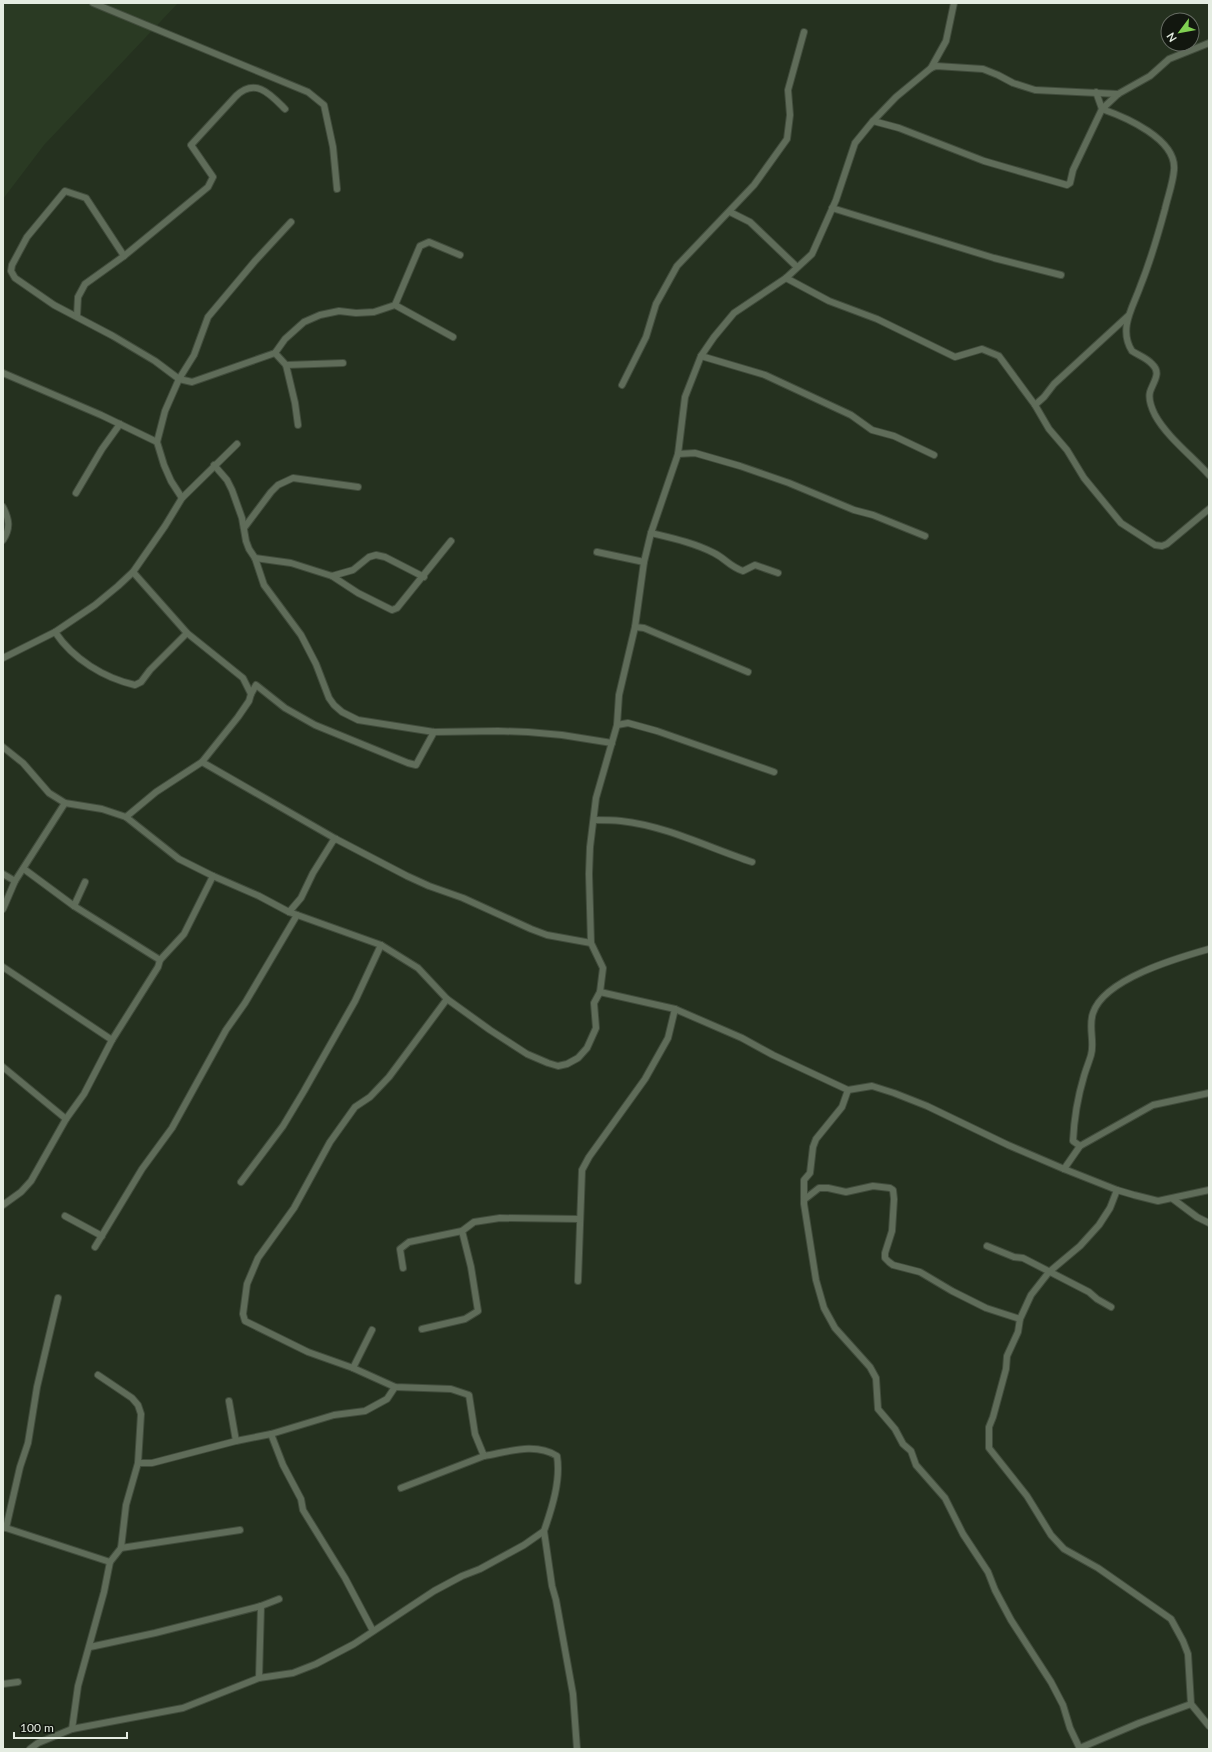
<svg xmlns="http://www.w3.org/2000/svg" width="1212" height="1752" viewBox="0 0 1212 1752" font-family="Lato,sans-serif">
<rect width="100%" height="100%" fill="#25311f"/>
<path fill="#2a3a23" d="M3,3H178L44,145L3,199Z"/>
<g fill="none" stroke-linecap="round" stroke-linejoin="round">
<defs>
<g id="street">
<path d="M93,3L308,92L324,105L333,147L337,189"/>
<path d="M931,68L946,41L954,3"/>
<path d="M1096,92L1102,109C1125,117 1177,139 1174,170C1173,183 1168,196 1165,209C1158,235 1150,262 1140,287C1133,307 1118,329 1132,351C1138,355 1147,358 1152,364C1162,373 1153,382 1150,392C1148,400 1152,409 1155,415C1167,437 1192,456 1209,475"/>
<path d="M873,121L899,128L984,161L1067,185L1070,183L1073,170L1102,109L1118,94L1150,76L1169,59L1209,43"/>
<path d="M832,208L994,258L1061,275"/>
<path d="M730,212L750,222L797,267"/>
<path d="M124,256L86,198L65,191L27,237L12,265L11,271L15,278L54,305L113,336L155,361L179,379L192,382L275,353L285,339L304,322L320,315L339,311L356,313L374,312L395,305L453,337"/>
<path d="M786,278L829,301L877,319L955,357L982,349L999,356L1035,405"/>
<path d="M395,305L420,246L429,242L460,255"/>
<path d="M77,316L78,297L85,284L124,256L208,187L213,177L191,145L236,96C256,77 271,95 285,109"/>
<path d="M1128,316L1054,384L1044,397L1035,405L1049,429L1067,450L1084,478L1121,523L1155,545L1162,546L1167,544L1209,509"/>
<path d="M275,353L286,365L343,363"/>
<path d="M701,356L765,375L851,415L872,430L894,436L934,455"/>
<path d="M286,365L295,403L298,425"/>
<path d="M3,373L101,415L157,442"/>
<path d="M622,385L646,337L656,304L677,266L754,185L787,139L790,115L788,90L804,32"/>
<path d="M678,454L695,453L740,466L789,483L854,510L873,515L925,536"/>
<path d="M214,465L227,480L232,490L242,518L246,541L249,549L255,558L264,585L301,635L316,664L329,698L334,705L342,712L358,720L434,732L498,731L528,732L562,735L612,743"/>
<path d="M76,493L102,449L120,424"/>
<path d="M182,498L171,481L164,465L157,442L165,411L179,379L194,355L208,317L255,261L291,222"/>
<path d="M3,507C9,519 11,528 3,540"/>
<path d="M244,528L271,492L278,485L293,478L358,487"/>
<path d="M651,533C672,538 695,543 714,553C726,559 729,566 743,571L755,565L778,573"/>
<path d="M597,552L644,562"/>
<path d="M255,558L291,563L332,576L353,570L369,557L376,555L385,557L424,577"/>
<path d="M332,576L358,593L392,610L397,608L451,541"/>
<path d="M635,627L644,628L748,672"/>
<path d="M55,632C73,659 104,678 135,685L141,682L150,670L187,633"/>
<path d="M3,658L55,632L95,605L118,586L133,572L165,526L182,498L237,444"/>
<path d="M251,694L256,685L285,708L315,725L408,763L416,765L434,732"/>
<path d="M617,725L628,723L657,731L774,772"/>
<path d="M3,747L23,763L49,793L65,803L102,809L126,817L179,859L213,876L259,896L289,912L381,945L418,968L447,999L490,1030L527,1054L548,1063L558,1066L567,1064L578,1058L587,1048L596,1028L594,1003L600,992L675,1009L742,1038L773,1055L848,1090L842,1107L816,1139L813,1147L810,1173L804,1180V1204L816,1280L824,1308L835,1328L870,1367L876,1378L878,1409L895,1429L903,1444L911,1451L916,1465L945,1498L963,1534L988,1572L995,1590L1011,1620L1051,1682L1063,1705L1070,1728L1080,1749"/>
<path d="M202,762L336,839L407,876L429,886L463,898L531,929L547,935L591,943"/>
<path d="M126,817L156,792L202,762L238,717L249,701L251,694L243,678L187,633L133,572"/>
<path d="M594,820C603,820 612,820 621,821C667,826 709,848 752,862"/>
<path d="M24,869L74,906L85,882"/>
<path d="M3,874L15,881"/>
<path d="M74,906L160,960"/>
<path d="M3,909L15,881L65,803"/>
<path d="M289,912L301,898L313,873L333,841L336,839"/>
<path d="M3,967L112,1040"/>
<path d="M600,992L603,968L591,943L589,874L590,847L596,798L617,725L619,695L635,627L644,562L651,533L678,454L685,397L701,356L714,337L734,313L786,278L812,254L836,200L855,143L873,121L896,97L931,68L936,66L983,69L998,75L1013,83L1035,90L1118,94"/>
<path d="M447,999L389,1077L370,1097L355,1107L330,1142L294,1208L258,1258L247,1284L243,1314L245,1321L308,1352L353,1368L395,1387L451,1389L469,1395L475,1434L484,1456C508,1452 535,1442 557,1456C561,1480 552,1508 544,1531"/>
<path d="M3,1067L66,1119"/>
<path d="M848,1090L872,1086L894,1093L927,1106L1008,1145L1064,1169L1117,1190L1134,1195L1158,1201L1209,1190"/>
<path d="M1080,1146L1073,1141C1074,1120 1078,1096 1084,1076C1086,1069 1089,1062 1091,1055C1095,1042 1088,1027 1093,1013C1104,979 1177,958 1209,949"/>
<path d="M1064,1169L1080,1146L1153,1105L1209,1093"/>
<path d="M241,1182L283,1126L304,1091L355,1001L381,945"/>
<path d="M1117,1190L1110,1208L1099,1225L1080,1246L1049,1272L1031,1295L1020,1319L1018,1332L1007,1356L1006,1369L993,1417L989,1427V1448L1027,1496L1051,1535L1064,1549L1098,1568L1171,1619L1183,1641L1188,1654L1191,1704L1209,1726"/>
<path d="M805,1199L819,1188H828L846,1192L873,1186L890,1188L893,1190L894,1199L892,1231L885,1253V1258L889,1262L893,1265L920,1272L952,1291L986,1308L1020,1319"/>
<path d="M1173,1199L1197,1217L1209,1223"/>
<path d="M3,1205L21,1192L31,1181L66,1119L84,1094L112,1040L158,967L160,960L184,934L213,876"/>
<path d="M65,1216L102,1236"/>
<path d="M987,1246L1014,1257L1023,1258L1089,1292L1097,1299L1111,1307"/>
<path d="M95,1247L142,1169L172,1128L226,1030L245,1003L297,915"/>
<path d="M403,1268L400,1249L409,1242L462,1231"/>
<path d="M578,1281L582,1170L589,1157L645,1079L668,1038L675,1009"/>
<path d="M422,1329L465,1319L478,1311L471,1267L462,1231L474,1222L500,1218L579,1219"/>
<path d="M353,1368L372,1330"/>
<path d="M229,1401L236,1441"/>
<path d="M271,1434L283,1465L301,1499L303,1510L345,1578L373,1631"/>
<path d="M138,1463H152L236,1441L271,1434L334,1415L365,1411L387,1399L395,1387"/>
<path d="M401,1488L484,1456"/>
<path d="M3,1527L110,1562"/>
<path d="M6,1528L20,1467L28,1443L37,1387L58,1298"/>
<path d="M121,1548L240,1530"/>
<path d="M90,1647L155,1633L261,1606L279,1599"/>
<path d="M259,1678L261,1606"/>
<path d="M3,1684L18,1682"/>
<path d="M72,1729L78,1686L104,1592L110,1562L121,1548L126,1505L138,1463L141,1414L138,1405L132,1398L98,1375"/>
<path d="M1080,1748L1139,1723L1191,1704"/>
<path d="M30,1749L38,1743L72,1729L183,1708L259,1678L293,1673L316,1664L354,1644L434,1591L462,1576L480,1569L524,1545L544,1531L552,1586L556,1600L573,1694L577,1749"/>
</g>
</defs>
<use href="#street" stroke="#414c3c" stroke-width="8"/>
<use href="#street" stroke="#5f6c59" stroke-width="6"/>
</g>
<rect width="1212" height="1752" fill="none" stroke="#e4ece1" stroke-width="8"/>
<g transform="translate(1180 32) rotate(238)"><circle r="19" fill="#12170f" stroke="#666c63"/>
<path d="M0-3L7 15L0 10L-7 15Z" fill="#80d052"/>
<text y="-6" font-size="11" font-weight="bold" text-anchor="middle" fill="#e4ece1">N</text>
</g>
<path d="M14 1732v6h113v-6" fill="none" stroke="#e4ece1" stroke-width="2"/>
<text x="20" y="1732" font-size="12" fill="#e4ece1" stroke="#12170f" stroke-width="3" paint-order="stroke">100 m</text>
</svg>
